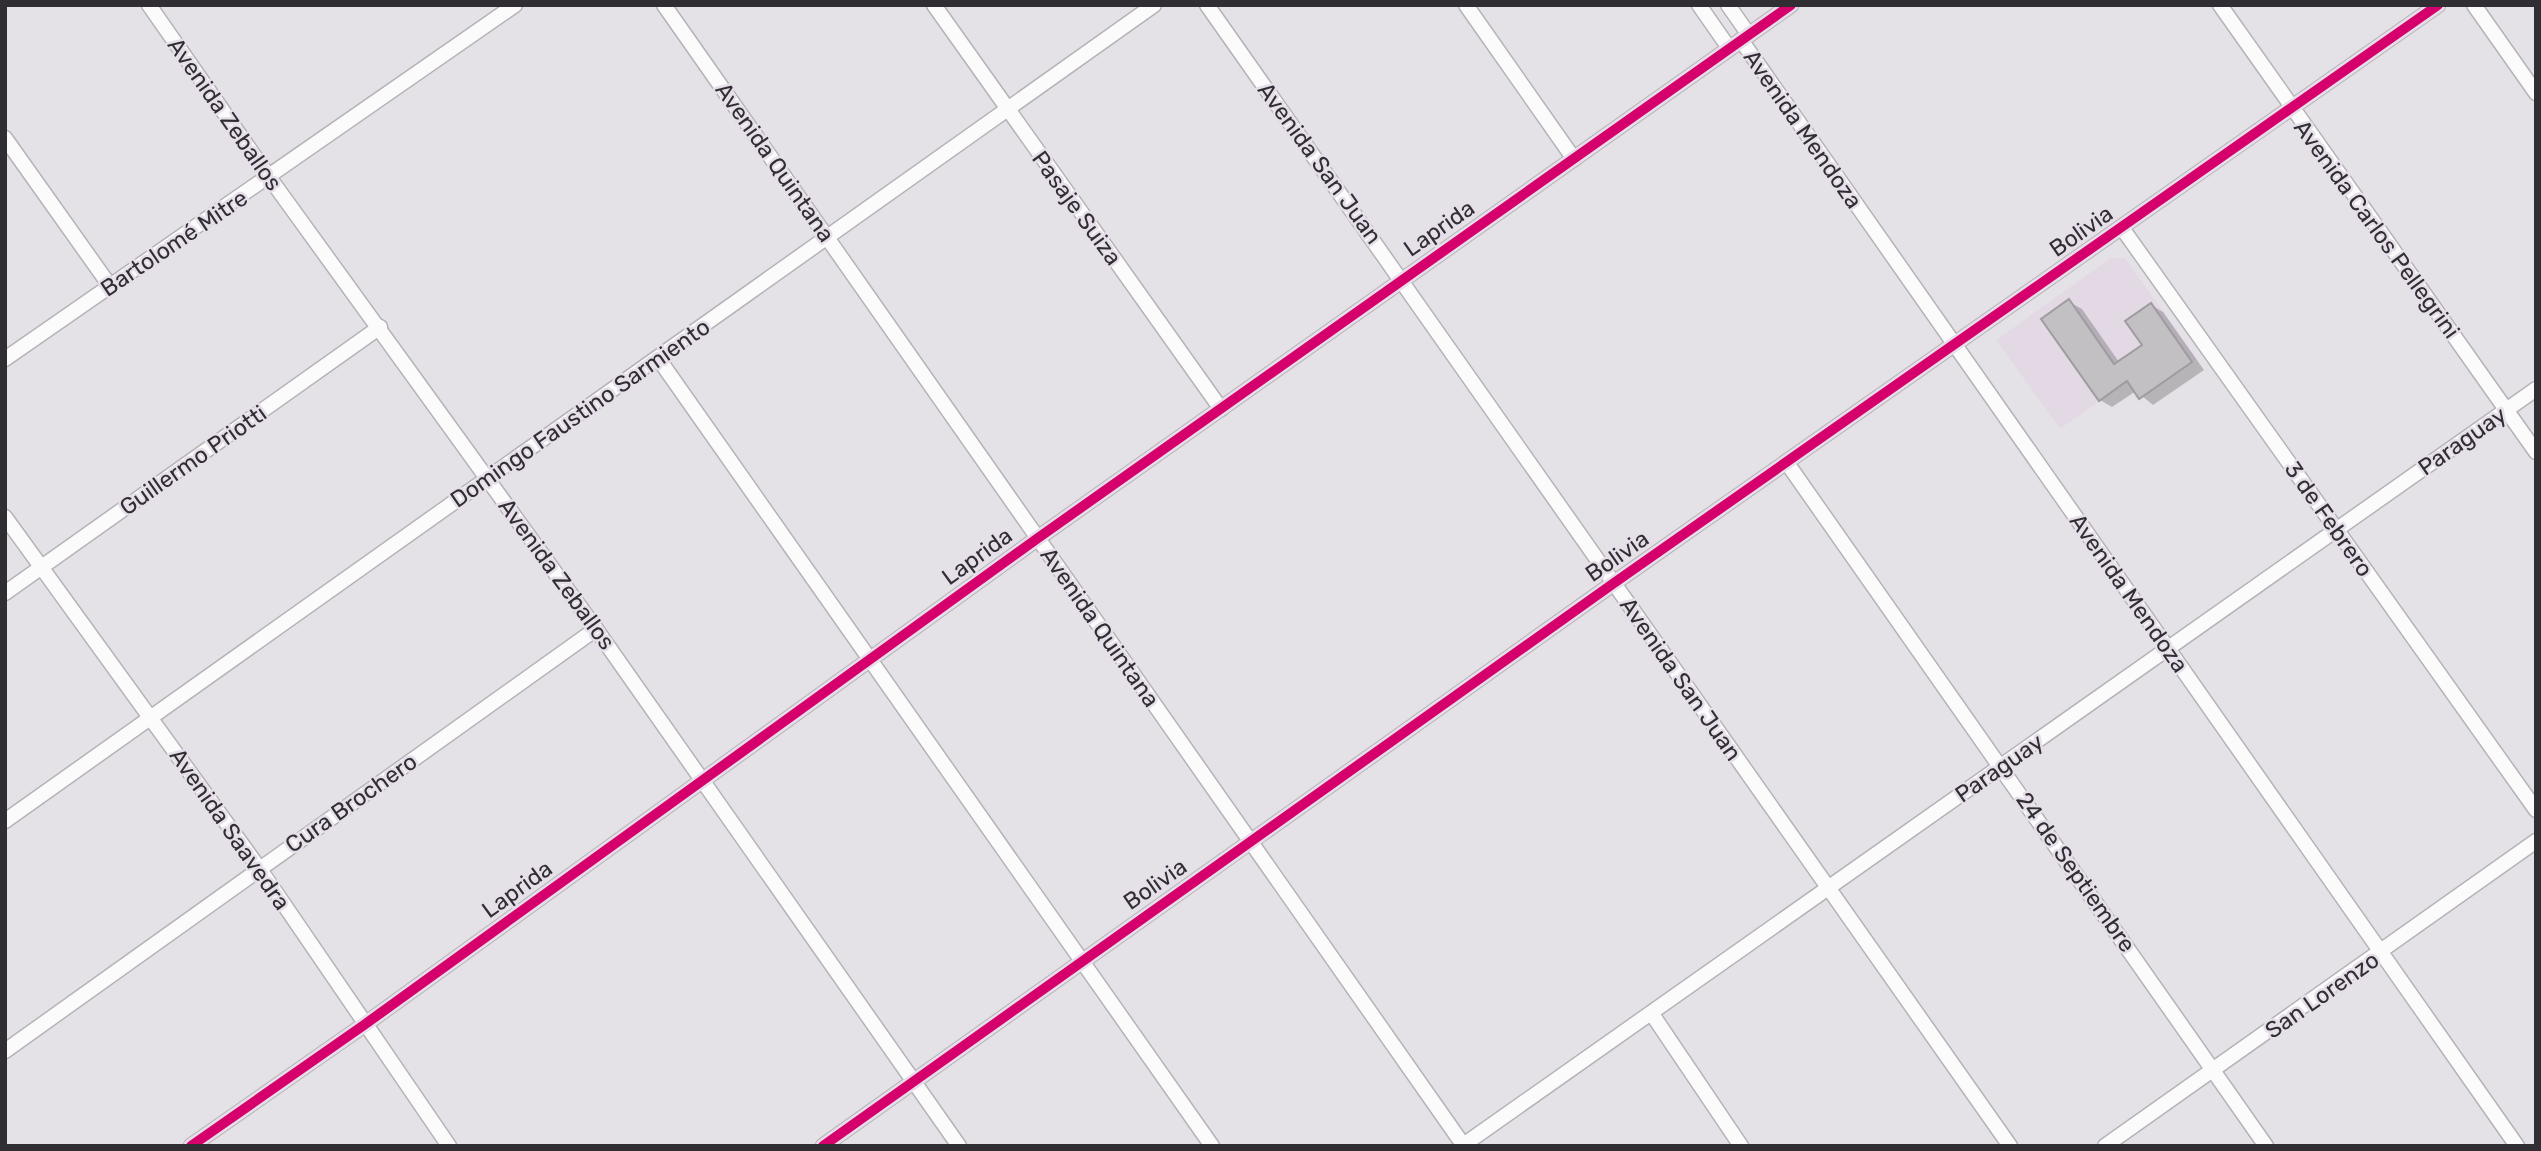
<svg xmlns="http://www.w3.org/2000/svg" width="2541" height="1151" viewBox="0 0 2541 1151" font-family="Rubik,sans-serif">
<rect width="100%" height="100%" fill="#e5e2e7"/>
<path fill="#e3d9e5" d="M2111,258H2125L2197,359L2139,399L2126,382L2060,429L1996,340Z"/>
<path fill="#0003" d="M2069,302L2082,309L2119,362L2144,345L2151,305L2163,312L2204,370L2153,405L2136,391L2112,407L2100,400Z"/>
<path fill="#c3c0c4" stroke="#9f9ca0" stroke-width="2" d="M2069,299L2114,364L2142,345L2125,321L2151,303L2192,362L2139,399L2127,381L2099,401L2041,319Z"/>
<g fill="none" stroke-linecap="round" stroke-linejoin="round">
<defs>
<g id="minor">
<path d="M149,5L269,177L596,629L959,1146"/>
<path d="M664,5L1464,1146"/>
<path d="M934,5L1221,409"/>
<path d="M1207,5L2010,1146"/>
<path d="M1466,5L1574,159"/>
<path d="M1699,5L1729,48"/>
<path d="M1728,5L1749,35"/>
<path d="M2220,5L2536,452"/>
<path d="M2474,5L2536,93"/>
<path d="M1741,40L2517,1146"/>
<path d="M5,138L110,286"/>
<path d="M2122,228L2536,810"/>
<path d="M658,358L1212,1146"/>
<path d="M5,359L515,5"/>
<path d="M1787,463L2266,1146"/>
<path d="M5,517L259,868L449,1146"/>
<path d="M5,593L380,327"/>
<path d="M5,821L1154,5"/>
<path d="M1652,1014L1741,1146"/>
<path d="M5,1051L596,629"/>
<path d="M191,1146L364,1025L1038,538L1791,5"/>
<path d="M823,1146L1614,583L2438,5"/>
<path d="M1462,1146L2536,389"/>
<path d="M2105,1146L2536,841"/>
</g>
</defs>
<use href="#minor" stroke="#b5b3b7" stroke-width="17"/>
<use href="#minor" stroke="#fbfbfb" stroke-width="14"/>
<defs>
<g id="cycleway">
<path d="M191,1146L364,1025L1038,538L1791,5"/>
<path d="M823,1146L1614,583L2438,5"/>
</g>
</defs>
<use href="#cycleway" stroke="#e6dfea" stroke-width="15"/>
<use href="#cycleway" stroke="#d6006c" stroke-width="10"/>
</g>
<g text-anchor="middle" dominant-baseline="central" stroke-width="5" stroke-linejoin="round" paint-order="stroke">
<g font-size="23" fill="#302e32" stroke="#e6dfea">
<text transform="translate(225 114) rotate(55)">Avenida Zeballos</text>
<text transform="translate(1803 129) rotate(55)">Avenida Mendoza</text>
<text transform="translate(775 162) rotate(55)">Avenida Quintana</text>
<text transform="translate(1320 163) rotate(54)">Avenida San Juan</text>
<text transform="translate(1077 208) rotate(54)">Pasaje Suiza</text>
<text transform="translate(1439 228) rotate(-35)">Laprida</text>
<text transform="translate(2377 229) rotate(54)">Avenida Carlos Pellegrini</text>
<text transform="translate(2081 231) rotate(-35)">Bolivia</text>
<text transform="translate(174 243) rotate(-34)">Bartolomé Mitre</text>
<text transform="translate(580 413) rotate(-35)">Domingo Faustino Sarmiento</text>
<text transform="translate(2462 441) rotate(-35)">Paraguay</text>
<text transform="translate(193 460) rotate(-35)">Guillermo Priotti</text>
<text transform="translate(2329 519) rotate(55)">3 de Febrero</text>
<text transform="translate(977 556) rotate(-36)">Laprida</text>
<text transform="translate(1617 556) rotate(-35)">Bolivia</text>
<text transform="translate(557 574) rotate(54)">Avenida Zeballos</text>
<text transform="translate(2129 593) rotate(55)">Avenida Mendoza</text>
<text transform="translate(1100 627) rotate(55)">Avenida Quintana</text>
<text transform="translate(1681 679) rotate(55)">Avenida San Juan</text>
<text transform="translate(1999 768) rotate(-35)">Paraguay</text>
<text transform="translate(351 803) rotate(-35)">Cura Brochero</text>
<text transform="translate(230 829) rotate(55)">Avenida Saavedra</text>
<text transform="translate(2076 872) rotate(55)">24 de Septiembre</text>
<text transform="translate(1155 884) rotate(-35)">Bolivia</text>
<text transform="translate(517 889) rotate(-36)">Laprida</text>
<text transform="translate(2322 995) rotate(-35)">San Lorenzo</text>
</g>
</g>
<rect width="2541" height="1151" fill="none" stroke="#302e32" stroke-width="14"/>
</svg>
